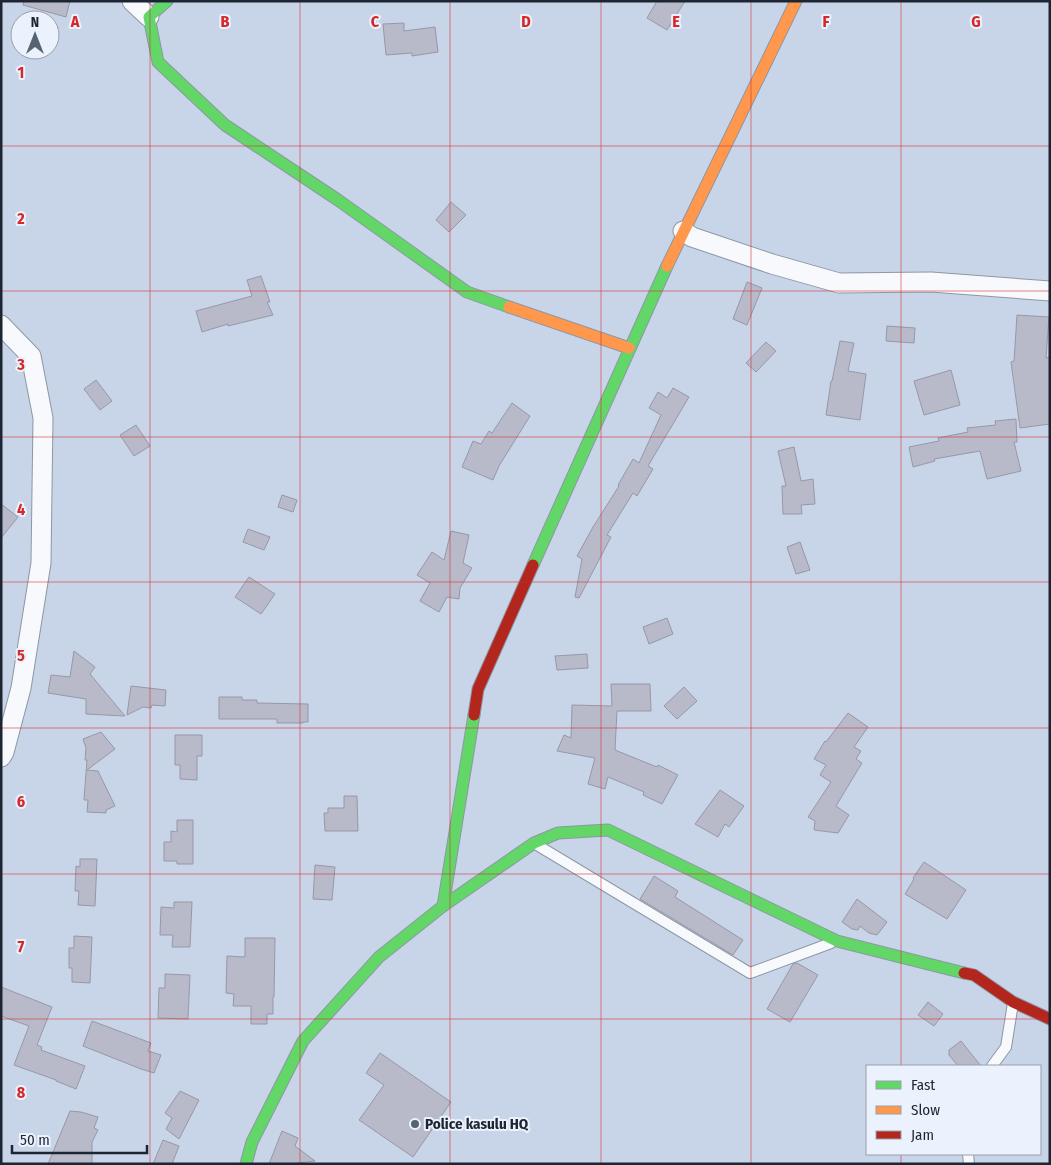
<svg xmlns="http://www.w3.org/2000/svg" width="1051" height="1165" viewBox="0 0 1051 1165" font-family="'Fira Sans Condensed',sans-serif">
<rect width="100%" height="100%" fill="#c8d5e8"/>
<g fill="#b9bac9" stroke="#9798a7">
<path d="M24,1H70L66,17L23,5Z"/>
<path d="M657,1H685L667,30L647,18Z"/>
<path d="M404,23V31L435,27L438,52L412,56V53L386,55L383,24Z"/>
<path d="M451,202L466,215L449,232L436,220Z"/>
<path d="M261,276L270,302H267L273,315L228,326V324L202,332L196,311L252,296L247,280Z"/>
<path d="M747,282L762,288L747,325L733,319Z"/>
<path d="M1017,315L1049,317L1046,358L1050,357V424L1020,428L1011,362L1014,361Z"/>
<path d="M887,326L915,328L914,343L886,341Z"/>
<path d="M840,341L854,343L848,371L866,374L860,420L826,415L831,381H832Z"/>
<path d="M766,342L776,351L756,372L746,363Z"/>
<path d="M951,370L960,405L924,415L914,381Z"/>
<path d="M96,380L112,401L100,410L84,389Z"/>
<path d="M673,388L689,397L648,466L653,469L637,496L633,493L607,535L611,537L579,598L575,597L582,559L577,556L593,527L619,486L618,485L633,459L639,463L661,415L649,408L658,392L667,398Z"/>
<path d="M512,403L530,416L499,466L493,480L462,467L473,441L481,444L489,431L492,433Z"/>
<path d="M1016,419L1017,442H1014L1021,471L987,479L980,451L934,459L935,461L913,467L909,447L939,441L938,438L968,432L967,428L996,425L995,421Z"/>
<path d="M136,425L150,446L134,456L120,435Z"/>
<path d="M794,447L801,481L813,479L815,504L801,505L802,514H783L782,486H786L778,451Z"/>
<path d="M282,495L297,500L293,512L278,507Z"/>
<path d="M1,504L18,517L1,538Z"/>
<path d="M248,529L270,537L264,550L243,542Z"/>
<path d="M451,531L469,535L463,563L472,568L460,588L459,599L447,597L439,612L420,601L430,583L417,575L432,552L444,560Z"/>
<path d="M800,542L810,570L796,574L787,547Z"/>
<path d="M249,577L275,594L261,614L235,597Z"/>
<path d="M667,618L673,634L649,644L643,627Z"/>
<path d="M74,651L95,667L90,674L125,716L86,714V699L48,693L51,675L70,677Z"/>
<path d="M587,654L588,668L557,670L555,656Z"/>
<path d="M611,684H650L651,711H617L615,750L657,767L658,765L678,775L662,804L643,795L644,792L608,777L605,789L588,784L595,758L557,751L564,735L571,738L572,705L612,706Z"/>
<path d="M131,686L166,690L165,706L152,705L151,708L143,707L127,715Z"/>
<path d="M684,687L697,701L677,719L664,706Z"/>
<path d="M219,697H242V700H257V703L308,704V722H303V723H277V719H219Z"/>
<path d="M848,713L868,727L854,747L861,751L856,759L862,763L836,806L849,815L838,833L814,830L815,821L808,817L831,782L820,775L826,765L814,759L825,741L826,742Z"/>
<path d="M101,732L115,749L87,770L98,771L115,806L106,810V813L87,812L88,800H84L87,760H85L86,748L83,739Z"/>
<path d="M175,735H202V756H197V780L180,779V765H175Z"/>
<path d="M720,790L744,806L729,827L725,824L718,837L695,824Z"/>
<path d="M344,796H357L358,831H325L324,813H328V808H344Z"/>
<path d="M177,820H193V864H177V861H164V842H171V831L177,832Z"/>
<path d="M80,859H97L95,906L78,905L79,891H75L76,866L80,867Z"/>
<path d="M924,862L966,890L947,919L905,894L914,879L913,878Z"/>
<path d="M315,865L335,867L332,900L313,899Z"/>
<path d="M654,876L678,891L675,897L743,940L733,955L640,899Z"/>
<path d="M857,899L887,922L877,935L869,933L860,926L858,930L852,929L842,922Z"/>
<path d="M174,902H192L190,947H172L173,935H160L161,907L174,908Z"/>
<path d="M74,936L92,937L90,983L72,982V968H69V948H74Z"/>
<path d="M245,938H275L274,997H273V1014H267V1024H251V1006H233L234,994L226,993L227,956L245,957Z"/>
<path d="M797,963L818,975L790,1022L767,1009L793,964Z"/>
<path d="M165,974L190,975L188,1019L158,1018L159,988H165Z"/>
<path d="M1,987L52,1007L37,1045L42,1047L41,1050L85,1066L76,1089L56,1081V1080L14,1065L29,1026L1,1016Z"/>
<path d="M928,1002L943,1014L934,1026L918,1015Z"/>
<path d="M92,1021L151,1043L148,1051L161,1055L154,1073L141,1069L83,1046Z"/>
<path d="M961,1041L981,1066H958L949,1055V1050Z"/>
<path d="M380,1053L451,1102L413,1157L359,1120L384,1085L366,1073Z"/>
<path d="M180,1091L199,1100L179,1139L166,1129L172,1118L165,1113Z"/>
<path d="M70,1111L81,1112L98,1117L94,1128L98,1130L92,1142V1164H48Z"/>
<path d="M282,1131L298,1138L295,1146L315,1161L289,1164H269Z"/>
<path d="M163,1140L179,1146L172,1164H153Z"/>
</g>
<g fill="none" stroke-linecap="round" stroke-linejoin="round">
<defs>
<g id="lane">
<path d="M537,845L750,973L831,943"/>
<path d="M992,1066L1006,1047L1013,1003"/>
<path d="M968,1154L969,1164"/>
</g>
<g id="street">
<path d="M132,1L149,17"/>
<path d="M683,231L692,237L772,264L839,283L931,282L1050,291"/>
<path d="M1,325L31,356L43,418L41,563L21,688L4,752L1,757"/>
</g>
<g id="fast">
<path d="M167,1L149,17L158,62L225,125L338,200L467,292L509,307"/>
<path d="M533,565L667,266"/>
<path d="M443,906L534,843L558,833L608,830L837,941L964,973"/>
<path d="M246,1164L252,1142L303,1041L379,957L443,906L474,715"/>
</g>
<g id="slow">
<path d="M667,266L796,1"/>
<path d="M509,307L629,348"/>
</g>
<g id="jam">
<path d="M474,715L478,689L533,565"/>
<path d="M964,973L974,975L1013,1002L1050,1019"/>
</g>
</defs>
<use href="#lane" stroke="#8d97a5" stroke-width="12"/>
<use href="#street" stroke="#8d97a5" stroke-width="21"/>
<use href="#fast" stroke="#8d97a5" stroke-width="13"/>
<use href="#slow" stroke="#8d97a5" stroke-width="13"/>
<use href="#jam" stroke="#8d97a5" stroke-width="13"/>
<use href="#lane" stroke="#f7f9fc" stroke-width="10"/>
<use href="#street" stroke="#f7f9fc" stroke-width="19"/>
<use href="#fast" stroke="#63d668" stroke-width="11"/>
<use href="#slow" stroke="#ff974d" stroke-width="11"/>
<use href="#jam" stroke="#b3261e" stroke-width="11"/>
</g>
<path fill="none" stroke="#d62828" stroke-width="1" stroke-opacity="0.55" d="M150,1V1164M300,1V1164M450,1V1164M601,1V1164M751,1V1164M901,1V1066M1,146H1050M1,291H1050M1,437H1050M1,582H1050M1,728H1050M1,874H1050M1,1019H1050M901,1154V1164"/>
<circle fill="#586371" stroke="#ebf2fd" stroke-width="2" cx="415" cy="1124" r="5"/>
<g text-anchor="middle" dominant-baseline="central" stroke-width="4" stroke-linejoin="round" paint-order="stroke">
<g font-size="15" font-weight="bold" fill="#1c2531" stroke="#ebf2fd" text-anchor="start">
<text x="425" y="1124">Police kasulu HQ</text>
</g>
</g>
<g font-size="16" text-anchor="middle" font-weight="bold" fill="#d62828" stroke="#ebf2fd" stroke-width="4" stroke-linejoin="round" paint-order="stroke">
<text x="75" y="27">A</text>
<text x="225" y="27">B</text>
<text x="375" y="27">C</text>
<text x="526" y="27">D</text>
<text x="676" y="27">E</text>
<text x="826" y="27">F</text>
<text x="976" y="27">G</text>
<text x="21" y="78">1</text>
<text x="21" y="224">2</text>
<text x="21" y="370">3</text>
<text x="21" y="515">4</text>
<text x="21" y="661">5</text>
<text x="21" y="807">6</text>
<text x="21" y="952">7</text>
<text x="21" y="1098">8</text>
</g>
<rect width="1051" height="1165" fill="none" stroke="#1c2531" stroke-width="5"/>
<rect x="866" y="1065" width="175" height="90" fill="#ebf2fd" stroke="#98a0ab"/>
<rect x="876" y="1081" width="25" height="8" fill="#63d668" stroke="#98a0ab"/>
<text x="911" y="1090" font-size="15" fill="#1c2531">Fast</text>
<rect x="876" y="1106" width="25" height="8" fill="#ff974d" stroke="#98a0ab"/>
<text x="911" y="1115" font-size="15" fill="#1c2531">Slow</text>
<rect x="876" y="1131" width="25" height="8" fill="#b3261e" stroke="#98a0ab"/>
<text x="911" y="1140" font-size="15" fill="#1c2531">Jam</text>
<g transform="translate(35 35)"><circle r="24" fill="#ebf2fd" stroke="#98a0ab"/>
<path d="M0-4L9 19L0 12L-9 19Z" fill="#586371"/>
<text y="-8" font-size="14" font-weight="bold" text-anchor="middle" fill="#1c2531">N</text>
</g>
<path d="M12 1145v8h135v-8" fill="none" stroke="#1c2531" stroke-width="2.5"/>
<text x="20" y="1145" font-size="15" fill="#1c2531" stroke="#ebf2fd" stroke-width="4" paint-order="stroke">50 m</text>
</svg>
